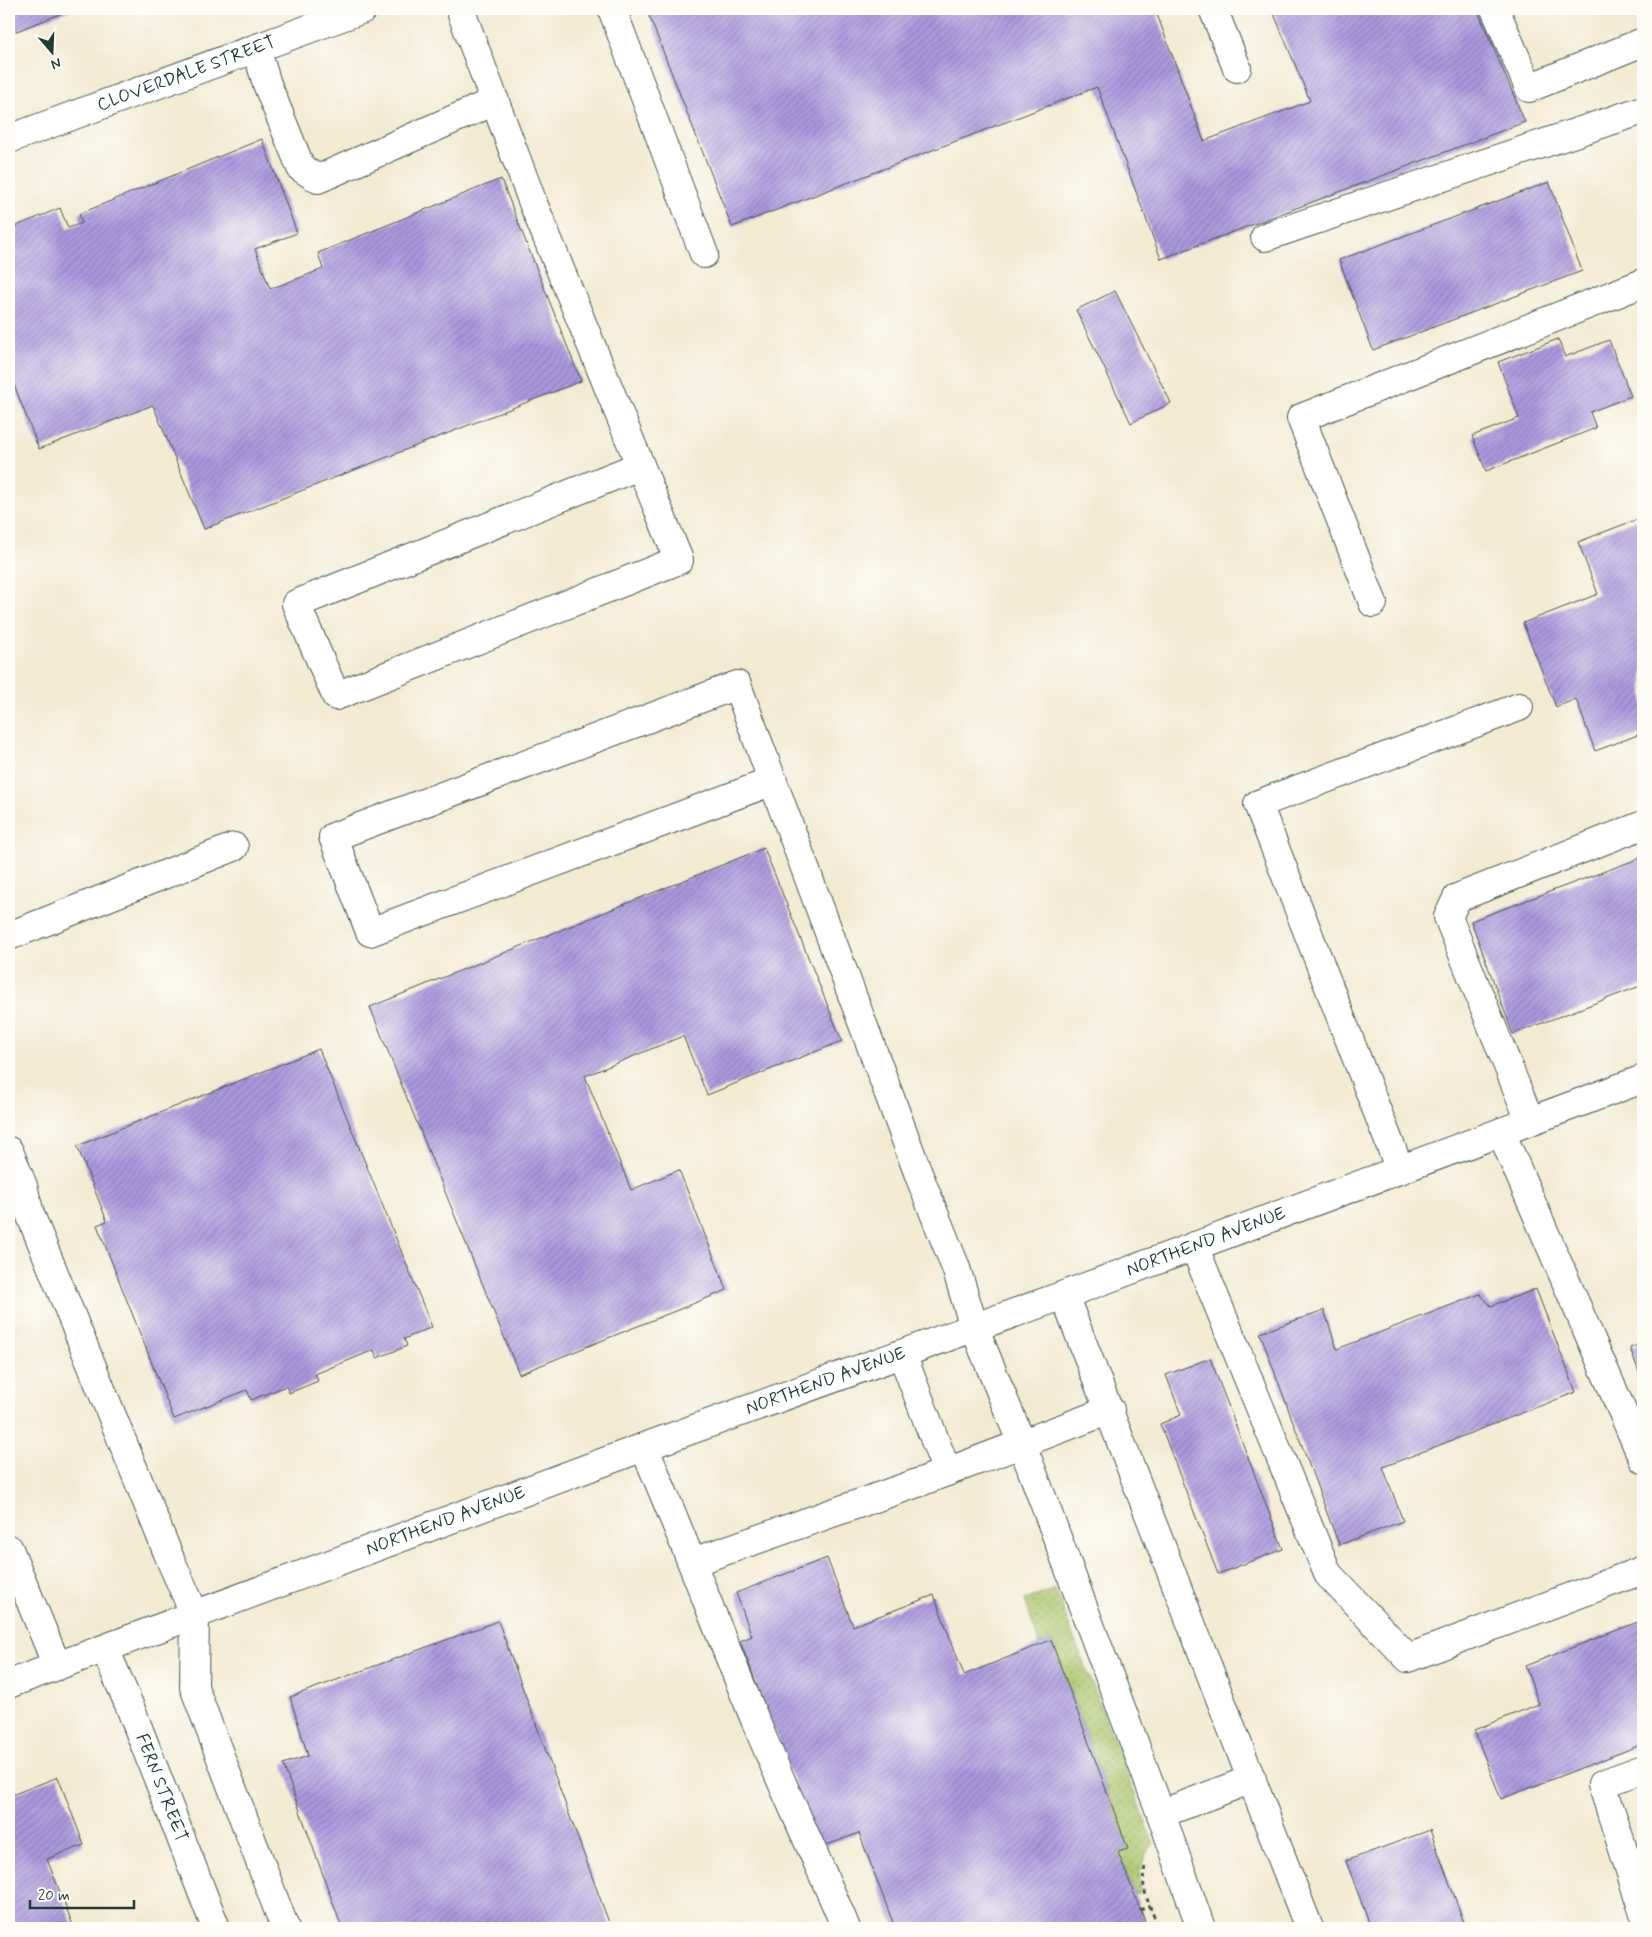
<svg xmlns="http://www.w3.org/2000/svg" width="1652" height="1937" viewBox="0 0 1652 1937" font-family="Mynerve,sans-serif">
<defs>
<pattern id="grass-dots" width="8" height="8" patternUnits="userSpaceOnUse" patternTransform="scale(1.25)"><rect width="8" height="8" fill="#aac46a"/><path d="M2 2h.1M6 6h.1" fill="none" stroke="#8aa058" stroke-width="1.8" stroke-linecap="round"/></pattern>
<pattern id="building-hatch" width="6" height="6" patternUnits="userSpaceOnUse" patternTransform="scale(1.25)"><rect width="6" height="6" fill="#ab98de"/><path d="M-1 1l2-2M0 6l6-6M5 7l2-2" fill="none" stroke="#8b7db5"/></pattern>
</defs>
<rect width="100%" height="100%" fill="#fdfcf7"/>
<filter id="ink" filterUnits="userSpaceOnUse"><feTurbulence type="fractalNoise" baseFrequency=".02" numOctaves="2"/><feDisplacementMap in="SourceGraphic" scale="10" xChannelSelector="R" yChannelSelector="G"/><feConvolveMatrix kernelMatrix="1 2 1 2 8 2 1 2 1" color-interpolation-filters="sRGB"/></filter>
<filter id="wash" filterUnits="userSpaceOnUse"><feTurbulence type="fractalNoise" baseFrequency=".0096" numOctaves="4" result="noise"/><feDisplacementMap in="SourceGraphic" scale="20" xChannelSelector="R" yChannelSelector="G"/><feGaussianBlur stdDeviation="1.12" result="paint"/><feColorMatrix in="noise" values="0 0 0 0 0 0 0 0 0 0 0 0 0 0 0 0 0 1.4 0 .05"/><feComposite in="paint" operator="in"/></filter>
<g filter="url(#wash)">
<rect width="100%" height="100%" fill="#f3ead2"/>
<path fill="url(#grass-dots)" stroke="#64804f" d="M1055,1589L1154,1844C1140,1860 1139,1872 1140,1892L1134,1894L1118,1852L1128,1849L1052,1641L1039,1644L1025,1600Z"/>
<g id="blocks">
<g fill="url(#building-hatch)">
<path d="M9,9H73L9,34Z"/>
<path d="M659,9H1155L1204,141L1310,101L1272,9H1477L1525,122L1161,259L1097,87L732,227L648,13Z"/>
<path d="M262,139L297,233L255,249L270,289L323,269L318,253L501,179L581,381L204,529L153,405L39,449L9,372V229L60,208L68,228L82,223L79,214Z"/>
<path d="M1549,182L1582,271L1373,350L1339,260Z"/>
<path d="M1115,291L1171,403L1131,423L1076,310Z"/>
<path d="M1558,339L1565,357L1609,340L1631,396L1590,412L1596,428L1486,471L1472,436L1519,418L1498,362Z"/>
<path d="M1643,517V733L1595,751L1576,699L1556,707L1523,623L1598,594L1578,542Z"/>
<path d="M764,848L842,1041L707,1095L683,1036L585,1076L631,1190L679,1170L727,1290L519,1374L370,1007Z"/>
<path d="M1643,857V985L1513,1034L1471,921Z"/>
<path d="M319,1049L432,1327L404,1339L407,1346L377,1358L374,1350L315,1374L318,1381L289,1393L286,1386L251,1400L247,1390L174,1419L97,1225L107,1221L77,1146Z"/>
<path d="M1536,1289L1576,1392L1383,1467L1403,1521L1339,1545L1260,1333L1324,1310L1337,1349L1480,1294L1491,1306Z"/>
<path d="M1643,1343V1383L1630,1348Z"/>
<path d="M1210,1358L1283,1549L1218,1574L1160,1424L1181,1415L1166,1375Z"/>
<path d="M827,1558L853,1626L934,1595L964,1675L1051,1640L1128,1849L1118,1852L1146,1924L1134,1928H895L859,1833L819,1848L740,1641L752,1636L736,1593Z"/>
<path d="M1643,1620V1744L1501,1799L1474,1730L1539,1704L1525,1666Z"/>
<path d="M498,1621L611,1928H342L283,1764L308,1756L290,1697Z"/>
<path d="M58,1777L84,1845L47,1859L74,1928H9V1796Z"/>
<path d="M1430,1830L1466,1928H1371L1346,1861Z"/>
</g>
</g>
</g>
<g filter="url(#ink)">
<use href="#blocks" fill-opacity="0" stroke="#3f574c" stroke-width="1"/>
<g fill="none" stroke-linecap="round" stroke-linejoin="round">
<defs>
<g id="minor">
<path d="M460,9L533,203L679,560L336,696L296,604L639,466"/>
<path d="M612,9L704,254"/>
<path d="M1213,9L1237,68"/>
<path d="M1495,9L1529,88L1643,42"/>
<path d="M256,48L267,84L301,168L318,179L495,101"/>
<path id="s1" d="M9,139L363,9"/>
<path d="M1265,237L1643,110"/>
<path d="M1373,603L1301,418L1643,283"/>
<path d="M773,781L370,932L333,837L737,685L920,1178L956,1268L974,1327L1022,1444L1161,1814L1201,1928"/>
<path d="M9,936L234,847"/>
<path d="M1530,1121L1448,917L1457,898L1643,825"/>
<path d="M1501,1132L1643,1459"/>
<path d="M9,1151L23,1186L30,1214L171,1561L195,1615L194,1687L285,1928"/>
<path d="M1400,1170L1258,804L1519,707"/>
<path d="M1194,1246L1328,1574L1408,1658L1643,1570"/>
<path d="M1064,1295L1309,1928"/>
<path d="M902,1354L947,1472"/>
<path d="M644,1447C685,1542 721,1639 761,1734C788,1799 819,1863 846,1928"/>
<path d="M9,1549L57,1666"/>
<path d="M693,1562L923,1481L1110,1410"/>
<path id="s2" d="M105,1649L130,1707L216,1928"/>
<path id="s3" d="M9,1684L644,1447L1064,1295L1643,1079"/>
<path d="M1643,1769L1602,1784L1643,1911"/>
<path d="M1161,1814L1252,1779"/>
</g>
</defs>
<use href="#minor" stroke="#3f574c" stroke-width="30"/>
<g stroke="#3f574c" stroke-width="3" stroke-dasharray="4 4" stroke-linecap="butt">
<path d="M1145,1867C1139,1888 1151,1908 1159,1928"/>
<path d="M1140,1910L1150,1906"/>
</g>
<use href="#minor" stroke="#fff" stroke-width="28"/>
</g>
</g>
<g text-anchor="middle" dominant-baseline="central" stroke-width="4.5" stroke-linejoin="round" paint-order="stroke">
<g font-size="18" fill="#1f3d34" stroke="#fdfcf7">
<text stroke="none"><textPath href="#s1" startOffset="189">CLOVERDALE STREET</textPath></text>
<text stroke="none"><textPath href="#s3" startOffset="1276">NORTHEND AVENUE</textPath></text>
<text stroke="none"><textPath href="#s3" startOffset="871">NORTHEND AVENUE</textPath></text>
<text stroke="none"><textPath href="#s3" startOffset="466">NORTHEND AVENUE</textPath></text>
<text stroke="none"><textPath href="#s2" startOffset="150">FERN STREET</textPath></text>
</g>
</g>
<rect width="1652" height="1937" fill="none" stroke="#fdfcf7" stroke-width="30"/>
<g transform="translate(52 52) rotate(161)" stroke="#fdfcf7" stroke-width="4" paint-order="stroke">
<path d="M0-4L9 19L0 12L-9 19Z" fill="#1f3d34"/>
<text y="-8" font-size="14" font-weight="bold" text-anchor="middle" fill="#1f3d34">N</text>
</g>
<path d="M30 1900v8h104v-8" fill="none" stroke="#1f3d34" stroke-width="2.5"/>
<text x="38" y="1900" font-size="15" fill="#1f3d34" stroke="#fdfcf7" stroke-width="4" paint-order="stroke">20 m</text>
</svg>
